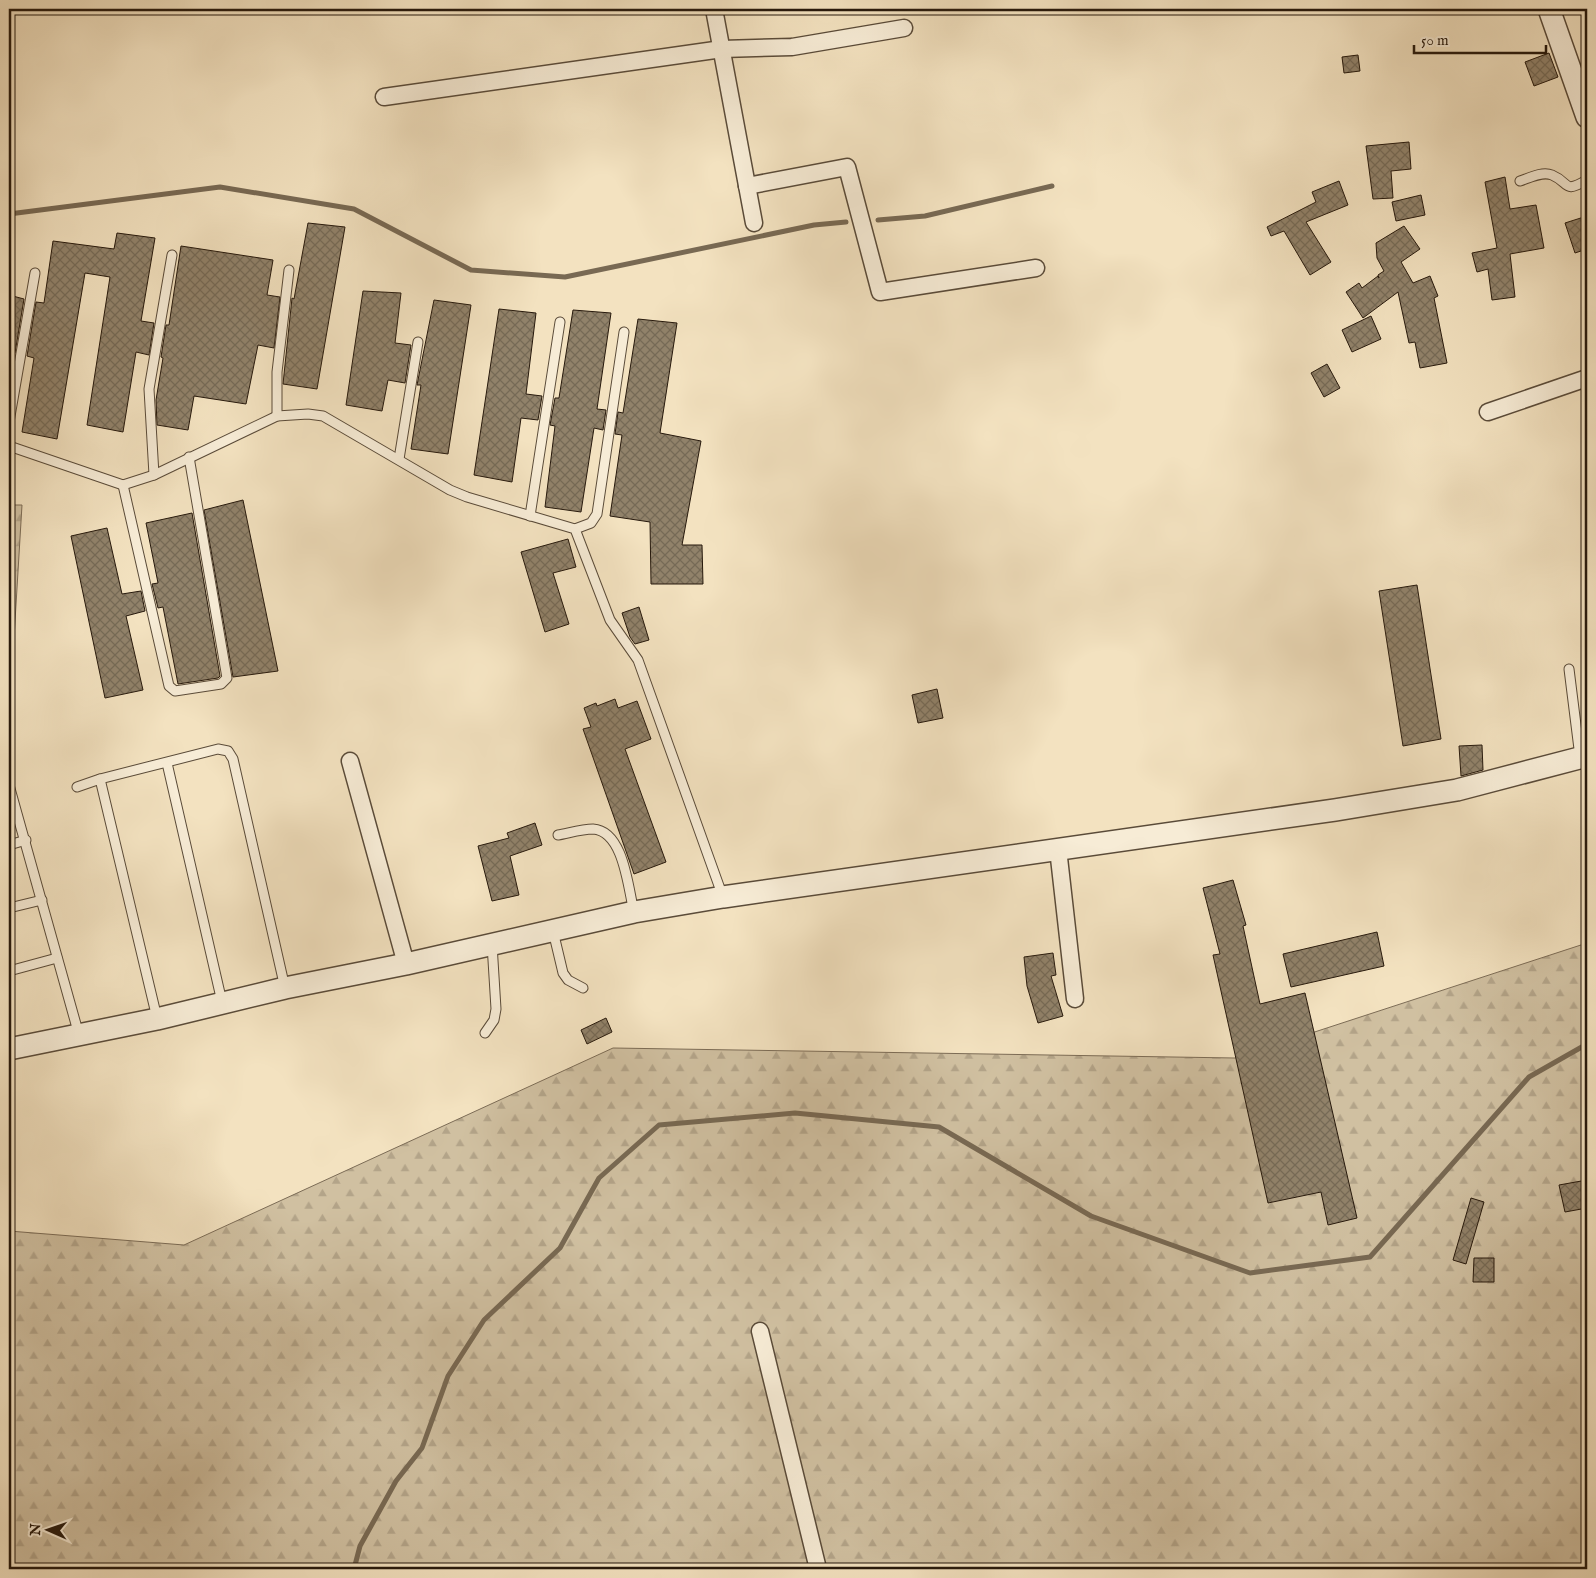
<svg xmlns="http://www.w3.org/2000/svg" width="1596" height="1578" viewBox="0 0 1596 1578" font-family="'IM FELL English',serif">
<defs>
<pattern id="forest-firs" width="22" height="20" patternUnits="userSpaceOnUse" patternTransform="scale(1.25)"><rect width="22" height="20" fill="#d0c0a1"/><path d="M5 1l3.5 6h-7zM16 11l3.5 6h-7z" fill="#b3a489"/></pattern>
<pattern id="building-cross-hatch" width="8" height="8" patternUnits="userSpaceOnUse" patternTransform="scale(1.25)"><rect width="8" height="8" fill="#91826a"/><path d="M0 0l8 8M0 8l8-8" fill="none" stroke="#766a56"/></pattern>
</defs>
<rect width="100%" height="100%" fill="#f3e2c0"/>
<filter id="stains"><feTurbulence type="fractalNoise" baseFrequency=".004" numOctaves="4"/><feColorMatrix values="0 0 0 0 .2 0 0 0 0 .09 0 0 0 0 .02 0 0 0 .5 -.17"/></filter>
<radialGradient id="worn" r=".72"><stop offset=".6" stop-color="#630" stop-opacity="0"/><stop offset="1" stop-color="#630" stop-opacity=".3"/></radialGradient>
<g fill="url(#forest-firs)" stroke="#7c6c56">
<path d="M9,505H22L9,721Z"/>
<path d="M1587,943V1569H9V1231L184,1245L613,1048L1235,1058Z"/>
</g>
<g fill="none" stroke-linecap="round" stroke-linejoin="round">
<g stroke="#786953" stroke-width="5">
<path d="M9,214L220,187L354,209L471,270L565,277L814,225L846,222"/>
<path d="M878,220L925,216L1052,186"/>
<path d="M354,1569L360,1546L396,1481L422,1448L448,1376L484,1320L560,1248L599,1178L659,1125L795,1113L939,1127L1091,1216L1250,1273L1370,1257L1529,1077L1587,1044"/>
</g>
</g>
<g fill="url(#building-cross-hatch)" stroke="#27190c">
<path d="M1549,53L1558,77L1534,86L1525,62Z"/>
<path d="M1358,55L1360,71L1344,73L1342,57Z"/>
<path d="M1409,142L1411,169L1391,171L1393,198L1373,199L1366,146Z"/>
<path d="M1505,177L1510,209L1536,205L1544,248L1510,254L1515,297L1492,300L1488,269L1477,272L1472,253L1497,248L1485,182Z"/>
<path d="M1339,181L1348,205L1306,222L1331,262L1310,275L1284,231L1271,236L1267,227L1316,202L1312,192Z"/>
<path d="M1421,195L1425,215L1396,221L1392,202Z"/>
<path d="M1587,216V249L1575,253L1565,223Z"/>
<path d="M308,223L345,227L317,389L283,384L292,298L294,299Z"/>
<path d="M1404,226L1420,249L1401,262L1413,283L1430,276L1438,296L1434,298L1447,363L1420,368L1415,342L1409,343L1398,292L1363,318L1346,292L1359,283L1362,288L1378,276L1379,278L1378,275L1384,271L1377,258L1376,243Z"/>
<path d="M117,233L155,238L141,321L154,323L149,355L136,352L123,432L87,425L110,277L85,273L57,439L22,432L34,358L27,356L36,302L44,303L53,241L114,249Z"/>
<path d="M181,246L273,260L267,295L280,297L274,348L258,345L246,404L194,396L188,430L157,425L156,400L163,358L161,357L166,325H169Z"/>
<path d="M363,291L401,293L395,343L411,345L405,383L388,380L382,411L346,405Z"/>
<path d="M9,295L24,299L15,353L9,352Z"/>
<path d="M434,300L471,305L448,454L411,449L421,385H417Z"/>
<path d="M499,309L536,313L526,394L542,396L538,420L521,418L512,482L474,475Z"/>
<path d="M573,310L611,313L597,409L606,410L603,430L594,428L581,512L545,507L555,426L550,425L555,398H559Z"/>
<path d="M1371,316L1381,339L1352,352L1342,330Z"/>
<path d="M638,319L677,323L660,433L701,441L682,545H702L703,584H651L650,522L610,516L622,435L615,434L618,412L623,413Z"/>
<path d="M1327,364L1340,388L1324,397L1311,373Z"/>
<path d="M243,500L278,671L233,677L204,510Z"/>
<path d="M192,513L220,676L218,678L178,684L163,607L158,608L152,584L158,583L146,523Z"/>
<path d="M107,528L122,594L141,591L145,611L126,616L143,690L105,698L71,536Z"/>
<path d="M568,539L576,567L553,573L569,624L545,632L521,552Z"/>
<path d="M1417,585L1441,739L1403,746L1379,591Z"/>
<path d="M639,607L649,640L635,644L630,637L622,613Z"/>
<path d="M937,689L943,718L918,723L912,695Z"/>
<path d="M615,699L618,708L637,701L651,739L625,749L666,862L634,874L583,729L591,727L584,708L596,703L597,706Z"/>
<path d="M1482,745L1483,770L1461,776L1459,746Z"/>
<path d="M535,823L542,845L510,856L519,895L492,901L478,846L509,838L507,833Z"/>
<path d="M1233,880L1246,925L1243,926L1260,1004L1305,993L1357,1218L1328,1225L1321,1192L1268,1203L1213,955L1220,954L1203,888Z"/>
<path d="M1377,932L1384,966L1291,987L1283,954Z"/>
<path d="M1053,953L1056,975L1051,976L1063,1016L1038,1023L1027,986L1024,957Z"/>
<path d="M606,1018L612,1032L587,1044L581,1030Z"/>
<path d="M1587,1180V1208L1565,1212L1559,1185Z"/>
<path d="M1471,1198L1484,1202L1466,1264L1453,1260Z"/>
<path d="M1474,1258H1494V1282H1473Z"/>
</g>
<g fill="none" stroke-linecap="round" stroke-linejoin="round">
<defs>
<g id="service">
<path d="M1520,181C1529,178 1542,171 1552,175C1571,183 1562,194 1587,180"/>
<path d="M277,416V372L289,270"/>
<path d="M9,422L35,273"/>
<path d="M9,446L123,485L154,475L277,416L308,414L323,416L450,490L467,497L575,529L610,620L638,660L723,897"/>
<path d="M399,459L418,342"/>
<path d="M154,475L149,389L172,255"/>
<path d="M123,485L169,686L175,691L221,684L227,678L189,457"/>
<path d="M530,516L560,322"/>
<path d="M575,529L591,523L597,514L624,332"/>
<path d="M1569,669L1580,757"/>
<path d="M167,763L222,1002"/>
<path d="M100,779L218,749L228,751L233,759L285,988"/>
<path d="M9,785L79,1035"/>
<path d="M77,787L100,779L157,1018"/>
<path d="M558,835C569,833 582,829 593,829C624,831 628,888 634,912"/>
<path d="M9,845L26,840"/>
<path d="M9,908L42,900"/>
<path d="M553,931L563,973L568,980L583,988"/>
<path d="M9,971L57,958"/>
<path d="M485,1033L494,1020L496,1009L492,944"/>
</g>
<g id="minor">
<path d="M714,9L754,223"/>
<path d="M384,97L722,49L792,47L904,28"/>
<path d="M747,186L847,167L880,292L1036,268"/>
<path d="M1488,412L1587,378"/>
<path d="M350,761L406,964"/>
<path d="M1058,849L1075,999"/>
<path d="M760,1331L818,1569"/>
</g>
<g id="tertiary">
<path d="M1549,9L1587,117"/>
<path d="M9,1049L157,1019L285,988L406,964L634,912L723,897L1335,810L1457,790L1587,756"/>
</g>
</defs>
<use href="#service" stroke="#5a4b39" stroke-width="11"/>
<use href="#minor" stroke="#5a4b39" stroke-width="19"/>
<use href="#tertiary" stroke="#5a4b39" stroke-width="24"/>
<use href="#service" stroke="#f7ecd6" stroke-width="9"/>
<use href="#minor" stroke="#f7ecd6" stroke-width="16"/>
<use href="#tertiary" stroke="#f7ecd6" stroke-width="21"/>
</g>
<rect width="1596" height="1578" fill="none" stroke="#f3e2c0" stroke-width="30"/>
<rect x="10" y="10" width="1576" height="1558" fill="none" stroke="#27190c" stroke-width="2.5"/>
<rect x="15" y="15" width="1566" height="1548" fill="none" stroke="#27190c"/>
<g transform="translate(48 1530) rotate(272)" stroke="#f7ecd6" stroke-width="4" paint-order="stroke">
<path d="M0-4L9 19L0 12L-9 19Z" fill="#27190c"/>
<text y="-8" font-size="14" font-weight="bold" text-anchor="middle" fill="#27190c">N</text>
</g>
<path d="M1414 45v8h132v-8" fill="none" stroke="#27190c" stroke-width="2.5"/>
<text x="1421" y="45" font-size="15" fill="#27190c" stroke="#f7ecd6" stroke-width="4" paint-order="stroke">50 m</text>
<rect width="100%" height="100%" filter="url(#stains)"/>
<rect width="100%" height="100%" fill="url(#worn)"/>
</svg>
